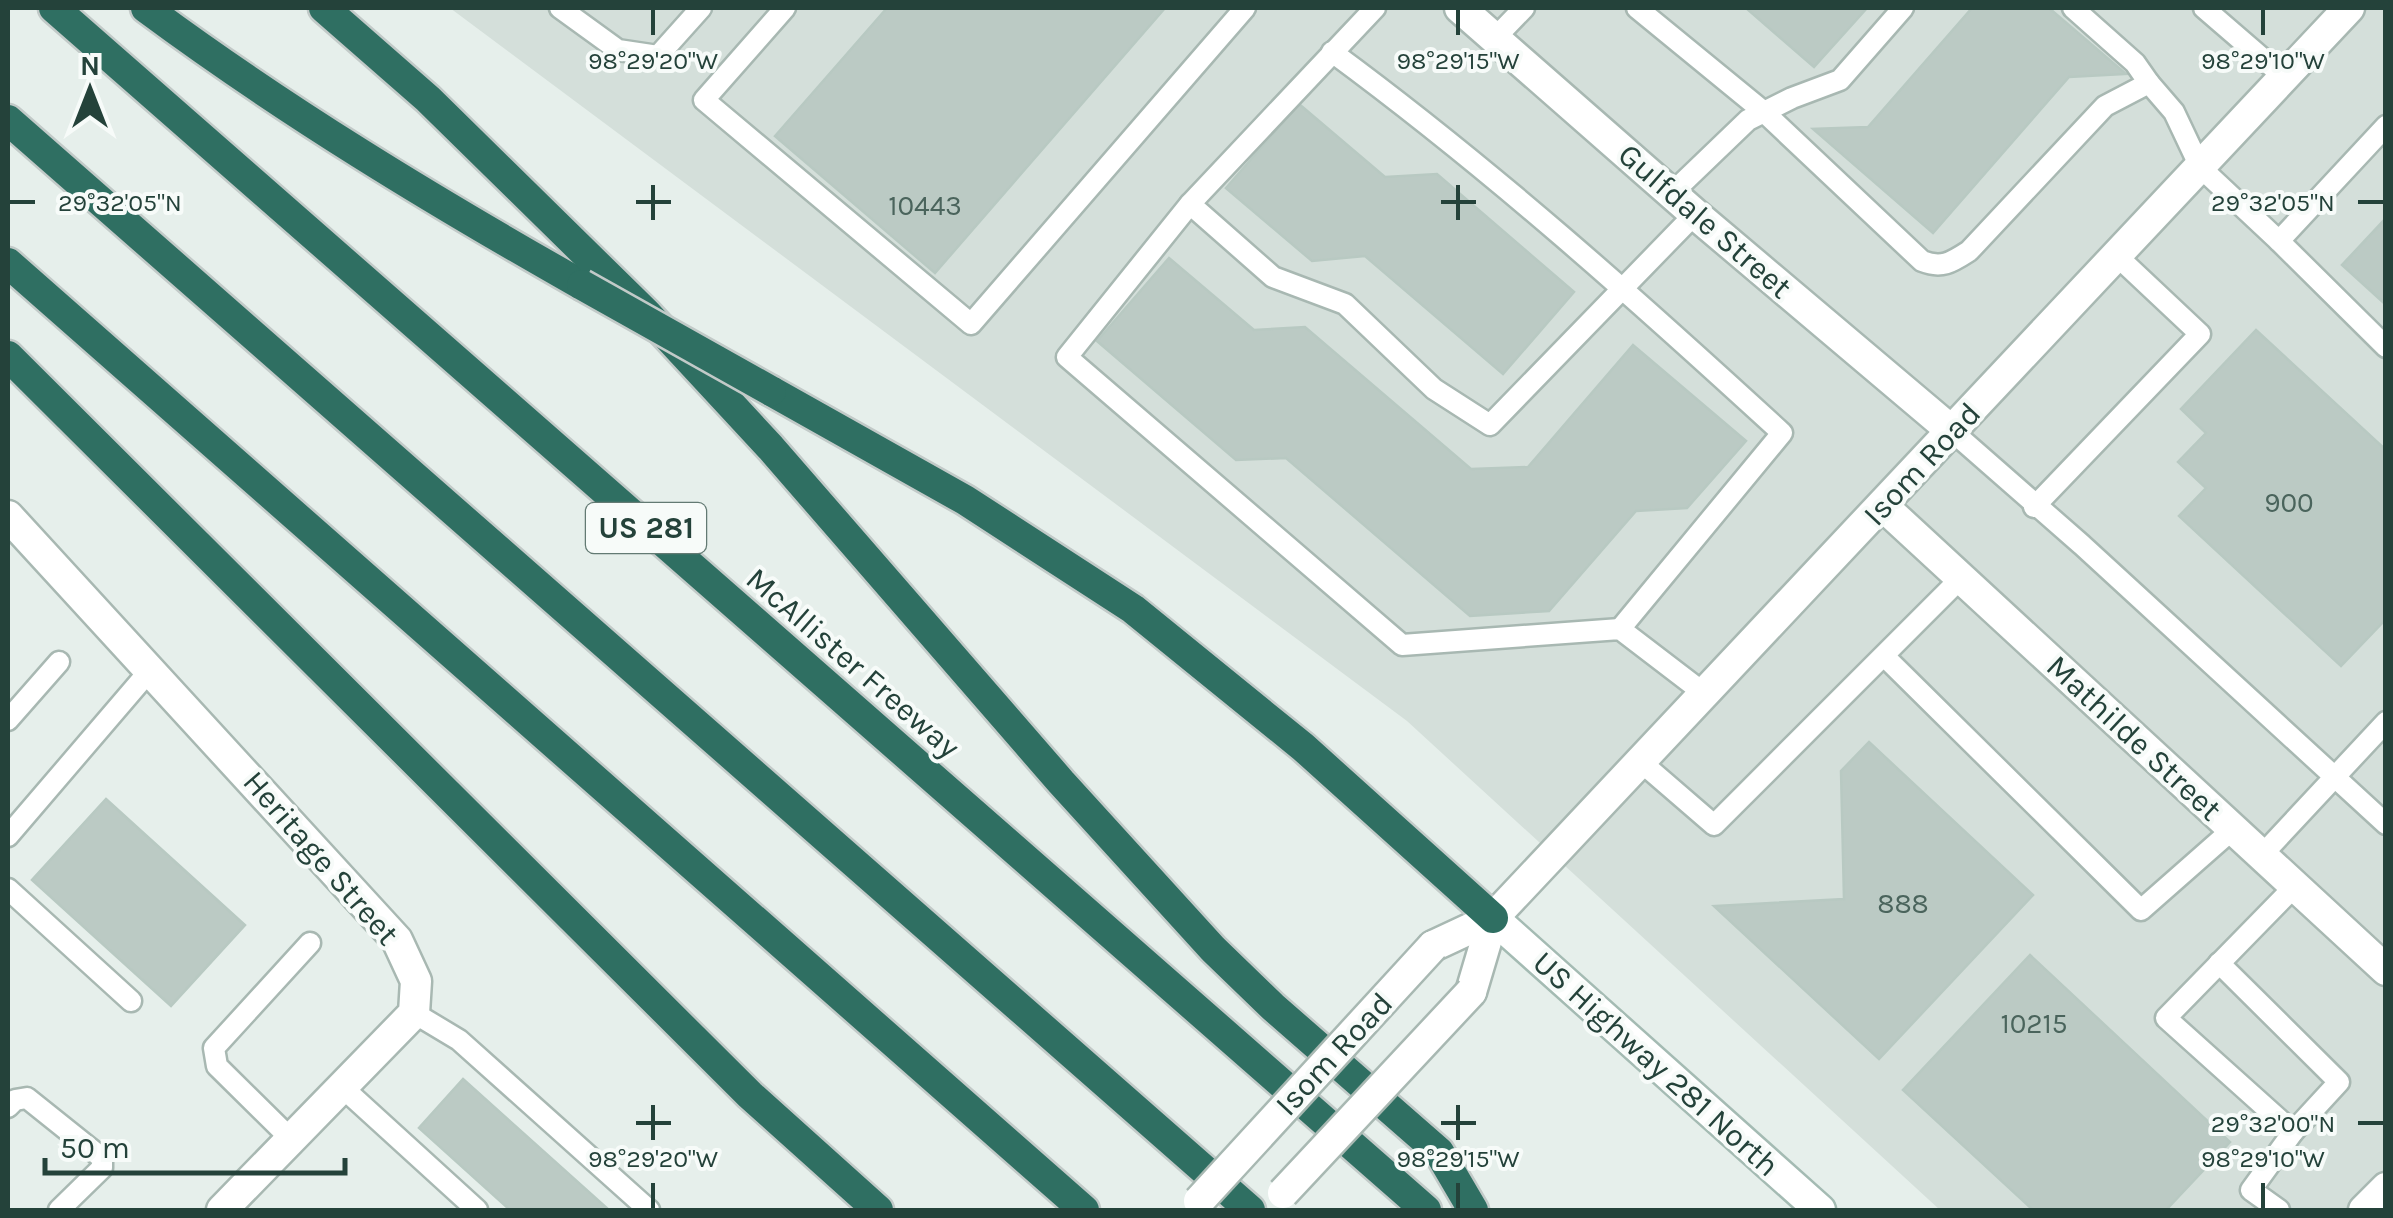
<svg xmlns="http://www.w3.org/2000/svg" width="2393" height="1218" viewBox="0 0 2393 1218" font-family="Karla,sans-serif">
<rect width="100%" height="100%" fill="#e6efeb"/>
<path fill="#d4dfda" d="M450,8H2385V1210H1940L1407,721Z"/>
<g fill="#bbcac4" stroke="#b8c9c2" stroke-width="2.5">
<path d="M887,8H1165L935,273L775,136Z"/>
<path d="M1746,8H1867L1814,67Z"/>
<path d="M1972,8H2049L2126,74L2069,77L1933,233L1813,129L1868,127Z"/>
<path d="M1299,104L1385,177L1437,174L1574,292L1503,374L1365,256L1312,261L1226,188Z"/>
<path d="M2386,218V305L2342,265Z"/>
<path d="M1169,258L1254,330L1305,327L1471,469L1528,467L1633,345L1746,441L1687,508L1636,511L1549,611L1470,616L1286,458L1236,460L1097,341Z"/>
<path d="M2256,330L2386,450V619L2341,666L2179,516L2206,488L2178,462L2206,433L2181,409Z"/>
<path d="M1869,742L2033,895L1879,1059L1714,906L1844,899L1841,771Z"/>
<path d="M106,799L245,925L171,1006L32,880Z"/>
<path d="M2030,955L2230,1142L2166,1210H2033L1903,1090Z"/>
<path d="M463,1079L609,1210H510L419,1128Z"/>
</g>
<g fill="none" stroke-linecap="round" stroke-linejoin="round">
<defs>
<g id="service">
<path d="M560,8L618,50L658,56L701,8"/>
<path d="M785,8L704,100L971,324L1245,8"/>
<path d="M1375,8L1190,204L1273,277L1345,304L1434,389L1490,425L1695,214"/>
<path d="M1637,8L1764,112L1922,261C1942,269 1952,262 1969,251L2105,106L2149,83L2174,112L2200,167L2279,241L2386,126"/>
<path d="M2073,8L2135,63L2149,83"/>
<path d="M2204,8L2284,77"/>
<path d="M1495,38L1524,8"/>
<path d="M1332,52C1491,169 1637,300 1782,433L1620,629"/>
<path d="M1672,193L1748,120L1792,98L1840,80L1903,8"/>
<path d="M1190,204L1067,357L1402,645L1620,629L1705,694"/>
<path d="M2279,241L2386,347"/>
<path d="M1953,432L2082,545L2386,824"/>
<path d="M2034,507L2200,334L2117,256"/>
<path d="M1884,656L2141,910L2233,829"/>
<path d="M8,720L59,662"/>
<path d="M1641,762L1714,825L1961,578"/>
<path d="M8,836L151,669"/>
<path d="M2261,856L2386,722"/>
<path d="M8,889L131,1001"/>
<path d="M2219,963L2339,1082L2293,1132"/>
<path d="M414,1013L459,1040L649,1210"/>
<path d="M342,1087L477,1210"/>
<path d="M8,1107L15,1100L27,1098L102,1158V1168L59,1210"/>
<path d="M291,1139L217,1066L214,1048L310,943"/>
<path d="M2279,1210L2251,1190L2293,1132L2166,1018L2295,886"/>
</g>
<g id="minor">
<path d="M1460,8L1695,214L1953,432"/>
<path d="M1883,506L2386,970"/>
<path d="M8,516L397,940L416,981L414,1013L222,1210"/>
<path d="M2364,1210L2386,1188"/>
</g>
<g id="tertiary">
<path d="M1433,946L1493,918L2349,8"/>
<path d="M1471,992L1493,918"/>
</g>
<path id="secondary" d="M1493,918L1820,1210"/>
<g id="motorway">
<path d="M54,8L1426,1210"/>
<path d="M146,8C285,111 432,200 582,285"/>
<path d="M324,8L428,99L646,313L771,448L1061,782L1213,949L1273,1007L1439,1152L1473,1210"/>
<path d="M8,120L1250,1210"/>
<path d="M8,263L1084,1210"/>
<path d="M8,356L750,1095L878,1210"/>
<path d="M771,391L965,500L1133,609L1303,747L1493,918"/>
</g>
</defs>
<use href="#service" stroke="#a8b8b2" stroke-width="25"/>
<use href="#minor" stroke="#a8b8b2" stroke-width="35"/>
<use href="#tertiary" stroke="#a8b8b2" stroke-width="35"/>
<use href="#secondary" stroke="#a4bbb3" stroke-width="35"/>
<use href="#motorway" stroke="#c2cac8" stroke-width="35"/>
<use href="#service" stroke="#fff" stroke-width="20"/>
<use href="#minor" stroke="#fff" stroke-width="30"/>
<use href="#tertiary" stroke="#fff" stroke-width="30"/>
<use href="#secondary" stroke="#fff" stroke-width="30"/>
<use href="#motorway" stroke="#2f6f62" stroke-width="30"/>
<defs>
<g id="tertiary-bridge">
<path d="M1283,1193L1471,992"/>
<path d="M1199,1201L1433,946"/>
</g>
<path id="motorway-bridge" d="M582,285L771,391"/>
</defs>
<use href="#tertiary-bridge" stroke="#a8b8b2" stroke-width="35" stroke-linecap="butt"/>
<use href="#motorway-bridge" stroke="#c2cac8" stroke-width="35" stroke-linecap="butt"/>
<use href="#tertiary-bridge" stroke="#fff" stroke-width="30"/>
<use href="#motorway-bridge" stroke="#2f6f62" stroke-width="30"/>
</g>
<path fill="none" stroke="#24423a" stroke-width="4" d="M653,10V35M1458,10V35M2263,10V35M653,185V220M1458,185V220M10,202H35M636,202H671M1441,202H1476M2358,202H2383M653,1105V1140M1458,1105V1140M636,1123H671M1441,1123H1476M2358,1123H2383M653,1183V1208M1458,1183V1208M2263,1183V1208"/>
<g text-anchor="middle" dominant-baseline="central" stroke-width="8" stroke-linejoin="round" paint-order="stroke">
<g font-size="28" fill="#4a645c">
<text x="925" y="205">10443</text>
<text x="2289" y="502">900</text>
<text x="1903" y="903">888</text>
<text x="2034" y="1023">10215</text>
</g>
<rect fill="#f7fbf9" stroke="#637a73" stroke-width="2.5" x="586" y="503" width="120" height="50" rx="8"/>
<g font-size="30" font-weight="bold" fill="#24423a">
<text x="646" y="528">US 281</text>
</g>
<g font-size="32" fill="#24423a" stroke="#f7fbf9">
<text transform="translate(1705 221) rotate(41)">Gulfdale Street</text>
<text transform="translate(1922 464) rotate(-47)">Isom Road</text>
<text transform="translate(853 663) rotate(41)">McAllister Freeway</text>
<text transform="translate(2134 738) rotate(43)">Mathilde Street</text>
<text transform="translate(321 858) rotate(49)">Heritage Street</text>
<text transform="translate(1334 1054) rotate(-47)">Isom Road</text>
<text transform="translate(1656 1064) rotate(42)">US Highway 281 North</text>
</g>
</g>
<g font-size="25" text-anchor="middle" fill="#24423a" stroke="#f7fbf9" stroke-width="8" stroke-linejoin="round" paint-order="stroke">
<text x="653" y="69">98°29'20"W</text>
<text x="1458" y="69">98°29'15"W</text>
<text x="2263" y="69">98°29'10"W</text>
<text x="120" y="211">29°32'05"N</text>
<text x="2273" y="211">29°32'05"N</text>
<text x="2273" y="1132">29°32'00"N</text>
<text x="653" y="1167">98°29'20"W</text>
<text x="1458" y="1167">98°29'15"W</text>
<text x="2263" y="1167">98°29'10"W</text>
</g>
<rect width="2393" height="1218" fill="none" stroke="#24423a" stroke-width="20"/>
<g transform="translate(90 90)" stroke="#f7fbf9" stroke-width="8" paint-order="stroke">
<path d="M0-8L18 38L0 25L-18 38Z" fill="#24423a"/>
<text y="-15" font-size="28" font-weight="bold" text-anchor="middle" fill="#24423a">N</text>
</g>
<path d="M45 1158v15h300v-15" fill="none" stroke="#24423a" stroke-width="5"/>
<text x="60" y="1158" font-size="30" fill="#24423a" stroke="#f7fbf9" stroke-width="8" paint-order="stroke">50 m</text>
</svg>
